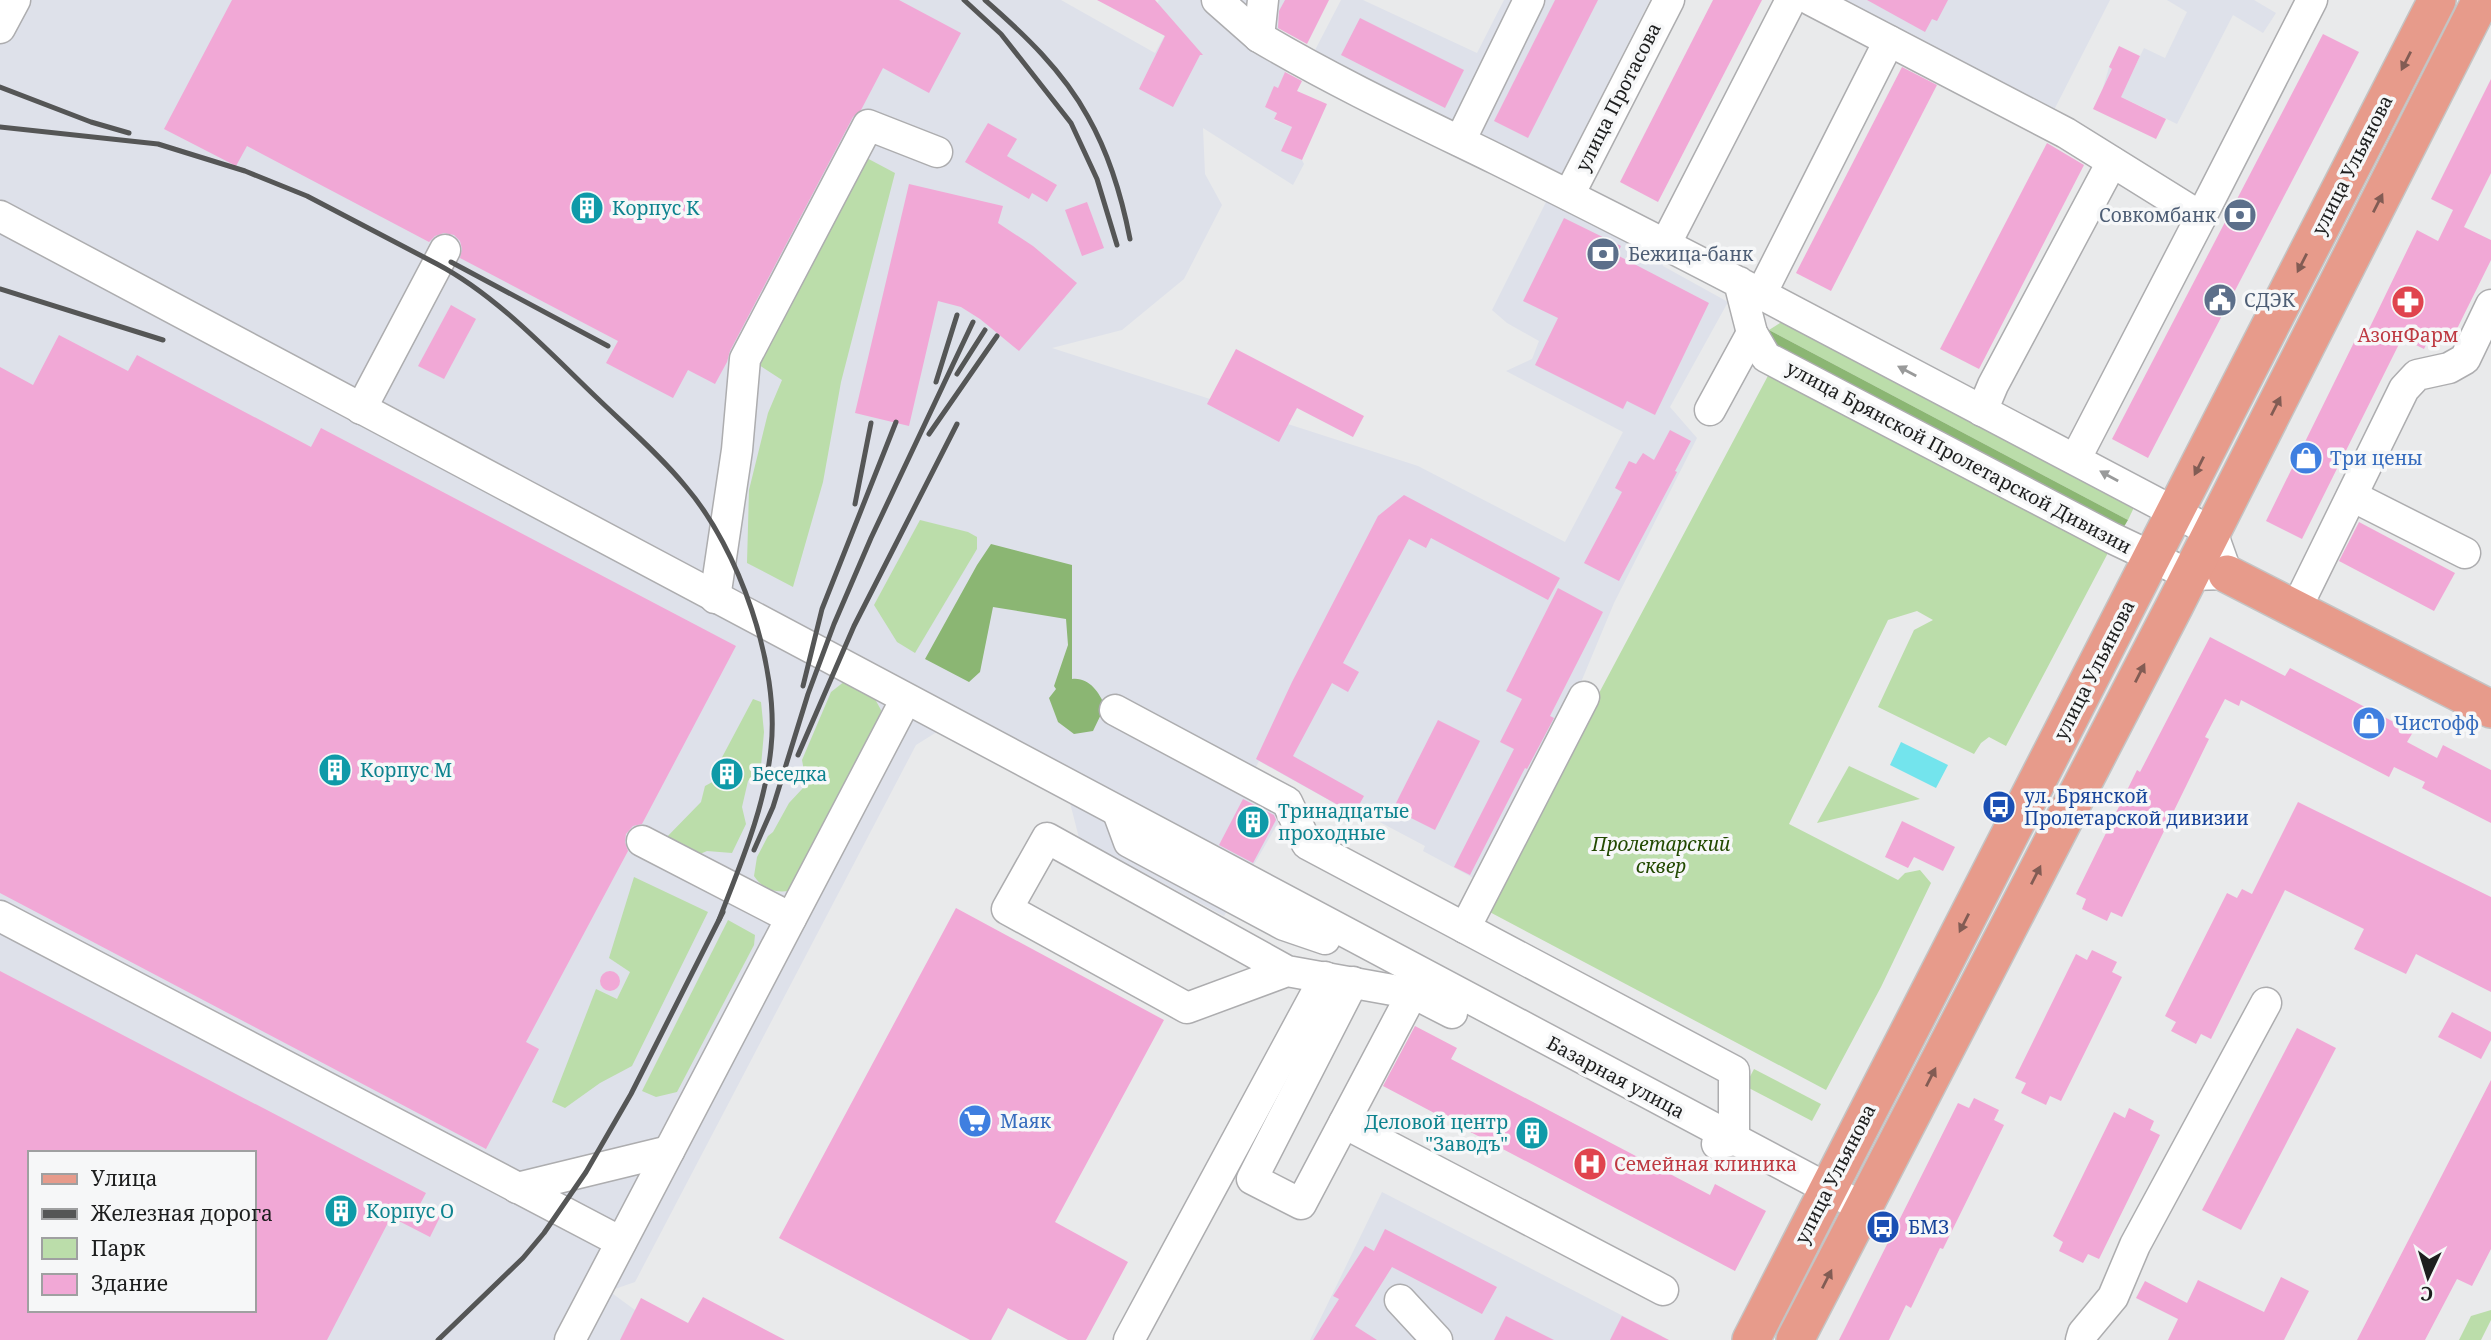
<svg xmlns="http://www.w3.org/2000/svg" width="2491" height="1340" viewBox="0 0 2491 1340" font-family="'Noto Serif',serif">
<rect width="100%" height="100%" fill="#e9eaeb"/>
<g fill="#dee1ea" fill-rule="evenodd">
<path d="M0,0H1061L1155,53L1166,33L1145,26L1159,0H1301H1294L1276,35L1313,54L1341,0H1363L1477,53L1504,0H1650L1560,177L1288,66L1278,88L1274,87L1265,107L1277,113L1274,120L1292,127L1282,151L1302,160L1304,164L1293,185L1203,128L1205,174L1222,205L1184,279L1122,330L1052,348L1418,466L1565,542L1623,432L1506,371L1532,359L1539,341L1507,323L1492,310L1549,196L1660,255L1663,266L1728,302L1670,407L1697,438L1614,603L1564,723L1477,880L1423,851L1425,846L1357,810L1354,814L1259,761L1245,790L1285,811L1224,916L1079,838L1067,791L940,730L916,745L635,1282L609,1291L676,1340H0ZM30,1153H254V1310H30Z"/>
<path d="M1834,0H2110L2052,114Z"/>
<path d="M2167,0H2254L2276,13L2263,33L2233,15L2177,124L2103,88L2109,67L2130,77L2144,48L2165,58L2187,12Z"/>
<path d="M1382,1192L1662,1336L1660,1340H1310Z"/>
</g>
<g fill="#bda">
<path d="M863,156L895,173L841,382L823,482L793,587L747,563L749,490L768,413L782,380L759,365Z"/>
<path d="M1791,316L2137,501L2128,520L1769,330Z"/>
<path d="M1770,372L2109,551L2006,746L1989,737L1981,743L1974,754L1878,707L1914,630L1933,620L1917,611L1888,620L1789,824L1898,880L1905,873L1920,870L1931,883L1881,987L1826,1090L1484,909Z"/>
<path d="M920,520L968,532L977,537V549L915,653L897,642L874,605Z"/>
<path d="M845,681L875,699L881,710L880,728L789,891C774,893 763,889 754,876L757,857L768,836L773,832L789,803L803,788L805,776L802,760L831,692Z"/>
<path d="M753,699L761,702L764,732L761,766L748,781L742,807L746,824L732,853L707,851L693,857L663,841L701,802L705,786L716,780L719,763Z"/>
<path d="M1849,766L1920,799L1817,823Z"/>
<path d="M634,877L708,912L632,1066L600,1083L565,1108L552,1102L596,989L617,999L630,972L609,958Z"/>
<path d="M728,920L755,935L754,945L677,1092L656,1097L642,1091Z"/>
<path d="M1754,1069L1821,1104L1812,1121L1745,1086Z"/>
<path d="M2491,1310V1320L2481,1340H2459L2471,1316Z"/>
</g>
<g fill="#8bb673">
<path d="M1769,330L2128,520L2119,535L1771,351L1761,335Z"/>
<path d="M991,544L1072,565V679C1089,677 1099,692 1105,706L1093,731L1074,734L1058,722L1049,698L1056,689L1054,686L1068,645L1066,619L993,607L980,672L969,682L925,659L977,565Z"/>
</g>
<path fill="#73e4ed" d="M1901,742L1948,765L1936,788L1890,765Z"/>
<g fill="#f1a8d6" fill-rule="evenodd">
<path d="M232,0H899L961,33L929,93L883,68L861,110L853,117L730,351L727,362L715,384L688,370L673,398L606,363L618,341L460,258L462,249L460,241L454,235L444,233L435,236L429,242L247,146L236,166L164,129Z"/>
<path d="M1097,0H1155L1203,55H1200L1173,107L1139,89L1165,36Z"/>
<path d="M1285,0H1329L1307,44L1278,28L1279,11Z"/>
<path d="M1555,0H1598L1528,138L1494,121Z"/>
<path d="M1713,0H1762L1658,202L1620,182Z"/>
<path d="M1867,0H1948L1937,21L1932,19L1925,32Z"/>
<path d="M1360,18L1464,70L1445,108L1341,55Z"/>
<path d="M2323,34L2359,52L2148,458L2112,439Z"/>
<path d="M2119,46L2140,56L2121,97L2166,119L2156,139L2093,109L2112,69L2109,67Z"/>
<path d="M1902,67L1937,85L1831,291L1796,273Z"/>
<path d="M1285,72L1302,81L1297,91L1327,104L1302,160L1281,151L1292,127L1274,119L1277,113L1265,107L1274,86L1278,88Z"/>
<path d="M2491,79V173L2464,227L2491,240V260L2452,339L2433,330L2424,349L2402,338L2302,539L2266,521L2362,326L2369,329L2417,230L2438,241L2453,210L2431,199Z"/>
<path d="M988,123L1017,139L1007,156L1057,185L1047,202L1032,193L1029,199L965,162Z"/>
<path d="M2047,143L2084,165L1979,369L1940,349Z"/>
<path d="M909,184L1003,206L998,223L1033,246L1077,283L1019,351L980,319L961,307L938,301L909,426L855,413Z"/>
<path d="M1087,202L1104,248L1082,256L1065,210Z"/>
<path d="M1564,218L1621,246L1617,255L1709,303L1655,415L1627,401L1623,409L1535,365L1558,318L1523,301Z"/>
<path d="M451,305L476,319L444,379L418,366Z"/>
<path d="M59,335L128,371L137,355L311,447L321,428L736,646L642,824L633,826L626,834L625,842L628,851L526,1042L539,1049L486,1149L0,893V367L33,385Z"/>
<path d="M1236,349L1364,416L1353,437L1297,408L1279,442L1207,404Z"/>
<path d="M1670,430L1691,441L1675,471L1677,472L1619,581L1584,563L1622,492L1615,488L1629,461L1636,464L1643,453L1654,460Z"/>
<path d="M1404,495L1560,578L1548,600L1431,538L1426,548L1409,539L1343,663L1359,672L1348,692L1332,683L1293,756L1364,796L1354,814L1256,759L1292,682L1378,516Z"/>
<path d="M2359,522L2455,573L2434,611L2339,561Z"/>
<path d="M1558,588L1603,612L1550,716L1554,718L1527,769L1525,768L1470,875L1454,867L1514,749L1500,742L1522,699L1506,691Z"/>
<path d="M2210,637L2285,676L2290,668L2413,732L2407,742L2437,758L2443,745L2491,770V823L2422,788L2425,782L2394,767L2389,777L2241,700L2239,706L2225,699L2205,737L2209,739L2122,917L2111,912L2107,921L2082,909L2086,899L2076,894L2137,770L2140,772Z"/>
<path d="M1438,720L1480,741L1435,830L1393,809Z"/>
<circle cx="727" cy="776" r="12"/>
<path d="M1243,799L1274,815L1276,820L1253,863L1219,845Z"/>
<path d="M2298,802L2491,897V992L2416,954L2406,974L2354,949L2364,929L2285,890L2211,1039L2201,1034L2196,1044L2171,1031L2176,1022L2165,1016L2227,893L2237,898L2242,889L2252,894Z"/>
<path d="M1902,821L1955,847L1943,871L1914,857L1908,868L1885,857Z"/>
<path d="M956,908L1164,1020L1055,1222L1128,1262L1086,1340H1068L1008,1308L991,1340H970L779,1238Z"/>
<path d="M2092,950L2117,962L2112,972L2122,977L2061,1101L2050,1096L2046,1105L2021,1093L2026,1083L2015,1078L2076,954L2087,960Z"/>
<path d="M0,971L426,1193L419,1206L440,1217L430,1237L391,1217L327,1340H0ZM30,1153H254V1310H30Z"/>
<circle cx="610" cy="981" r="10"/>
<path d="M2452,1012L2491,1032V1040L2481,1059L2438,1037Z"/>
<path d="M1415,1026L1457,1048L1451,1059L1710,1195L1715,1184L1766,1211L1735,1271L1383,1086Z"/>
<path d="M2297,1028L2336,1048L2241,1230L2202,1210Z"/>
<path d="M2491,1080V1249L2472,1286L2457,1279L2425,1340H2357Z"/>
<path d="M1974,1098L1999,1110L1994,1120L2004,1125L1943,1249L1940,1248L1911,1308L1906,1305L1889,1340H1839L1958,1103L1969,1108Z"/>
<path d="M2129,1108L2154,1121L2150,1130L2160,1135L2099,1259L2088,1254L2083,1263L2059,1251L2063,1242L2053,1236L2114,1112L2125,1118Z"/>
<path d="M1385,1229L1497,1287L1482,1314L1392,1267L1355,1326L1377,1340H1313L1339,1299L1333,1296L1365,1246L1374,1251Z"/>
<path d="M2281,1277L2309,1291L2284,1340H2168L2178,1319L2136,1298L2145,1281L2187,1303L2198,1280L2264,1312Z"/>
<path d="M703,1297L785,1340H620L641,1298L688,1323Z"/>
<path d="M1506,1316L1554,1340H1494Z"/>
<path d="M1622,1316L1669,1340H1610Z"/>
</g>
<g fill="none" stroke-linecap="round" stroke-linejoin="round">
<defs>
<g id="minor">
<path d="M1217,0L1259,37"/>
<path d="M1263,0L1259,37C1335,82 1416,120 1496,159C1585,203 1673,248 1761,294L2212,532L2227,574L2190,575L2112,538L1766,357L1752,333L1739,282"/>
<path d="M1811,0L2066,133L2201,217L2076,458"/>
<path d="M0,28L15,0"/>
<path d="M1460,141L1529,0"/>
<path d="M1569,195L1669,0"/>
<path d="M0,216L1864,1208"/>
<path d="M2201,217L2312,0"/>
<path d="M1665,245L1791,0"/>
<path d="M1761,294L1889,41"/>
<path d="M361,409L445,250"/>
<path d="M1710,410L1752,333"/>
<path d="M1982,411L1993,385L2112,162"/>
<path d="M2352,496L2465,553"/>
<path d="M715,598L737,450L745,359L868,125L937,152"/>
<path d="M2296,609L2404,389L2417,375L2449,368L2465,359L2491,305"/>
<path d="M1115,710L1287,802L1307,844L1734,1071V1140L1717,1144"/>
<path d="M1118,812L1129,842L1284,925L1325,939"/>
<path d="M642,841L791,918"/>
<path d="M0,916L621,1242"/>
<path d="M1465,928L1584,697"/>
<path d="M1287,971L1047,838L1007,909L1187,1008L1287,971L1415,994L1452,1013"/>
<path d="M1353,982L1252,1179L1301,1204L1421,977"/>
<path d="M1344,1123L1663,1290"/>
<path d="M517,1188L669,1151"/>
<path d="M1400,1300L1437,1340"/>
<path d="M570,1340L906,699"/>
<path d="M1129,1340L1325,977"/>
<path d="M2081,1340L2083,1333L2113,1297L2135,1245L2266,1003"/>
</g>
<g id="major">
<path d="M2227,574L2491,709"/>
<path d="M1751,1340L2437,0"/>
<path d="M1795,1340L2175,605L2481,0"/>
</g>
</defs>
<use href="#minor" stroke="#adadaf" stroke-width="33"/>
<use href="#major" stroke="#c4c4c4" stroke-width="40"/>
<use href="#minor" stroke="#fff" stroke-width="30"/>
<use href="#major" stroke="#e79b8b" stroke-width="37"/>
<g stroke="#555656" stroke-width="5">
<path d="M964,0L1001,34L1071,123L1097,179L1117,245"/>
<path d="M985,0C1024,34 1063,71 1088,117C1109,154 1122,198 1130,239"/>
<path d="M0,87L91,122L129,133"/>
<path d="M0,127L158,144L245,171L307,196L437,264C496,295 548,351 596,397C626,426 659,454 686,487C739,549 780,666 771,748C765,808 740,865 719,920"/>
<path d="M451,262L608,346"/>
<path d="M0,289L163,340"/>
<path d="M957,374L985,330"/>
<path d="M936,382L957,315"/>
<path d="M929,434L997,336"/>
<path d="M855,504L871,423"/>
<path d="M803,686L822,609L896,422"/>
<path d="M798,755L854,626L957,424"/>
<path d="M754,850L773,807L808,694L834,624L871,538L973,322"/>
<path d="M438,1340L523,1258L544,1233L586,1172L631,1094L723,912"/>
</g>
</g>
<defs><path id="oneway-solid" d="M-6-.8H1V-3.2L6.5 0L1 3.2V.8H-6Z" transform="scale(1.75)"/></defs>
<g fill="#825c54">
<use href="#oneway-solid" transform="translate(2406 61) rotate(117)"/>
<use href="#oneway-solid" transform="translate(2378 203) rotate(-63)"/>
<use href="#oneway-solid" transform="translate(2302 263) rotate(117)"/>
<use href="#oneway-solid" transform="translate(2276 406) rotate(-63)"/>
<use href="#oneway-solid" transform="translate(2199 466) rotate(117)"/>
<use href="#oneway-solid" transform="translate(2140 673) rotate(-63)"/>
<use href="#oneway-solid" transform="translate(2036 875) rotate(-63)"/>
<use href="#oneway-solid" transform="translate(1964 923) rotate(117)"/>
<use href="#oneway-solid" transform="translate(1931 1077) rotate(-63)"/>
<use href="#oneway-solid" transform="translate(1827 1279) rotate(-63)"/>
</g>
<g fill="#999a9a">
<use href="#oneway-solid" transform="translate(1907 371) rotate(-152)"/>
<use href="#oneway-solid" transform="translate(2109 476) rotate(-151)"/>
</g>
<defs>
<symbol id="building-disc" viewBox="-11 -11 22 22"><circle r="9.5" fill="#0f9aa8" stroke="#f6f7f8"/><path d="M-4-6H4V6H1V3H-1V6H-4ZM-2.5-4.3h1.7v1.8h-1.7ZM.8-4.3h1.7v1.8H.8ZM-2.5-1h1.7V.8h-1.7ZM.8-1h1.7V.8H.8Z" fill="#fff"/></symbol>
<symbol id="bank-disc" viewBox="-11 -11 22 22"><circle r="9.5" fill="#5c6f8a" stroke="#f6f7f8"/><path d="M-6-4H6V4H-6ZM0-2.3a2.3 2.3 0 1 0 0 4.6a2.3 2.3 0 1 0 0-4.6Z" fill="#fff"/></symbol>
<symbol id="civic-disc" viewBox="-11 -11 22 22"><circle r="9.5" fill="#5c6f8a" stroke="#f6f7f8"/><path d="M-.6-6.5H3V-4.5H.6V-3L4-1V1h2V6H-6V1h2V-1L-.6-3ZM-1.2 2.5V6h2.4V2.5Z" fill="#fff"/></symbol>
<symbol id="pharmacy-disc" viewBox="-11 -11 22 22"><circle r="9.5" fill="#e0444e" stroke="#f6f7f8"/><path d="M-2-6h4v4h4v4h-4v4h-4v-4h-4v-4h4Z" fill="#fff"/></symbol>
<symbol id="shop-disc" viewBox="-11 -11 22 22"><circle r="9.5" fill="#3f7fe0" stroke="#f6f7f8"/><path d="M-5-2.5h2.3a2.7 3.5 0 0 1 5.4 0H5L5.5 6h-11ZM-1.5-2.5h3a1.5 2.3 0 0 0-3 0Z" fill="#fff"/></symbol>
<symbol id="bus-disc" viewBox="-11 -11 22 22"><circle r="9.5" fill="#1a4fb4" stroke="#f6f7f8"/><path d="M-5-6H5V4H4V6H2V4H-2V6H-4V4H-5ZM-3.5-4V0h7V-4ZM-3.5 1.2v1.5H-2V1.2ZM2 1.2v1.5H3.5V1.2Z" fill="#fff"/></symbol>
<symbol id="supermarket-disc" viewBox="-11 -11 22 22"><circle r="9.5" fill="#3f7fe0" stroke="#f6f7f8"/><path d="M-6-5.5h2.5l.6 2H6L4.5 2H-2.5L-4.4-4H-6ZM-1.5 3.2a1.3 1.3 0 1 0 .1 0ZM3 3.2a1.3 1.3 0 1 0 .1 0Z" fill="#fff"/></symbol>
<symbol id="hospital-disc" viewBox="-11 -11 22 22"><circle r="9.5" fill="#e0444e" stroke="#f6f7f8"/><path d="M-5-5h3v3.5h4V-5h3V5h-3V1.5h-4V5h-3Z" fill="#fff"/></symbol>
</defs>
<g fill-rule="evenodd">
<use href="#building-disc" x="568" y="189" width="38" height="38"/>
<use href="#bank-disc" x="2221" y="196" width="38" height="38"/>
<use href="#bank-disc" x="1584" y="235" width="38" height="38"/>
<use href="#civic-disc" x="2201" y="281" width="38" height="38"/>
<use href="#pharmacy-disc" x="2389" y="283" width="38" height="38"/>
<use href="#shop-disc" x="2287" y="439" width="38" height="38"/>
<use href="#shop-disc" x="2350" y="704" width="38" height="38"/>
<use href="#building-disc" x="316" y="751" width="38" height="38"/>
<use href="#building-disc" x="708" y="755" width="38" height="38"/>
<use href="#bus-disc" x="1980" y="788" width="38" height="38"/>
<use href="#building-disc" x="1234" y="803" width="38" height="38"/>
<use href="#supermarket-disc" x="956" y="1102" width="38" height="38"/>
<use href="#building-disc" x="1513" y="1114" width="38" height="38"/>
<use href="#hospital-disc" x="1571" y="1145" width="38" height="38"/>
<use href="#building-disc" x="322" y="1192" width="38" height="38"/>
<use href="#bus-disc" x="1864" y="1208" width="38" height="38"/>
</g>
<g text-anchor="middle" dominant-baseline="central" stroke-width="7" stroke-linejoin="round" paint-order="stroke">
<g font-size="19" fill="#1d1e1e" stroke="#f6f7f8">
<text transform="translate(1618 97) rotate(-63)">улица Протасова</text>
<text transform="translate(2352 165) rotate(-63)">улица Ульянова</text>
<text transform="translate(1959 457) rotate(28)">улица Брянской Пролетарской Дивизии</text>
<text transform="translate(2094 670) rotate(-63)">улица Ульянова</text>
<text transform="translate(1616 1077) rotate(28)">Базарная улица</text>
<text transform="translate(1835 1174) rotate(-63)">улица Ульянова</text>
</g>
<g font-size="19" fill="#0d838f" stroke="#f6f7f8" text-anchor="start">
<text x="612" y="208">Корпус К</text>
<text x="360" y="770">Корпус М</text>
<text x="752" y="774">Беседка</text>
<text x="1278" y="811">Тринадцатые<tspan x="1278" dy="22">проходные</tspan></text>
<text x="1508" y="1122" text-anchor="end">Деловой центр<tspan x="1508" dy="22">"Заводъ"</tspan></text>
<text x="366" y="1211">Корпус О</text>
</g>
<g font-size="19" fill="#4e5e75" stroke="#f6f7f8" text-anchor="start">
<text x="2216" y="215" text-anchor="end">Совкомбанк</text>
<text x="1628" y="254">Бежица-банк</text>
<text x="2244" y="300">СДЭК</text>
</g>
<g font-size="19" fill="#be3a42" stroke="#f6f7f8">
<text x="2408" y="335">АзонФарм</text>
<text x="1614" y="1164" text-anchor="start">Семейная клиника</text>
</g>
<g font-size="19" fill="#366cbe" stroke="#f6f7f8" text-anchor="start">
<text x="2330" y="458">Три цены</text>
<text x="2394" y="723">Чистофф</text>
<text x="1000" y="1121">Маяк</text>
</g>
<g font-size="19" fill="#164399" stroke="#f6f7f8" text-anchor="start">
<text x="2024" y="796">ул. Брянской<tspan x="2024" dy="22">Пролетарской дивизии</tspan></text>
<text x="1908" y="1227">БМЗ</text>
</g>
<g font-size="19" font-style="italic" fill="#224900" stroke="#f6f7f8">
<text x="1661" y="844">Пролетарский<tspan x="1661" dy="22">сквер</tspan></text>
</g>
</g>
<rect x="28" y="1151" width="228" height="161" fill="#f6f7f8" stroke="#9fa0a1" stroke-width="2"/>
<rect x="42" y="1174" width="35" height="10" fill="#e79b8b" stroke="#9fa0a1" stroke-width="2"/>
<text x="91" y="1186" font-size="21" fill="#1d1e1e">Улица</text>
<rect x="42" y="1209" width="35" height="10" fill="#555656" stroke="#9fa0a1" stroke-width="2"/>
<text x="91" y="1221" font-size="21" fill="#1d1e1e">Железная дорога</text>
<rect x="42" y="1238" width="35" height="21" fill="#bbddaa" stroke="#9fa0a1" stroke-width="2"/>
<text x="91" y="1256" font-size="21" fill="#1d1e1e">Парк</text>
<rect x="42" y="1274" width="35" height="21" fill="#f1a8d6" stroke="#9fa0a1" stroke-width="2"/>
<text x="91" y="1291" font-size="21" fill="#1d1e1e">Здание</text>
<g transform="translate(2428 1277) rotate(184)" stroke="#f6f7f8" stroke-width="5" paint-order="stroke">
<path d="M0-5L12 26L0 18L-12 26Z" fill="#1d1e1e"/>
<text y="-10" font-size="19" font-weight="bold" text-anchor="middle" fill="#1d1e1e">С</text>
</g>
</svg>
